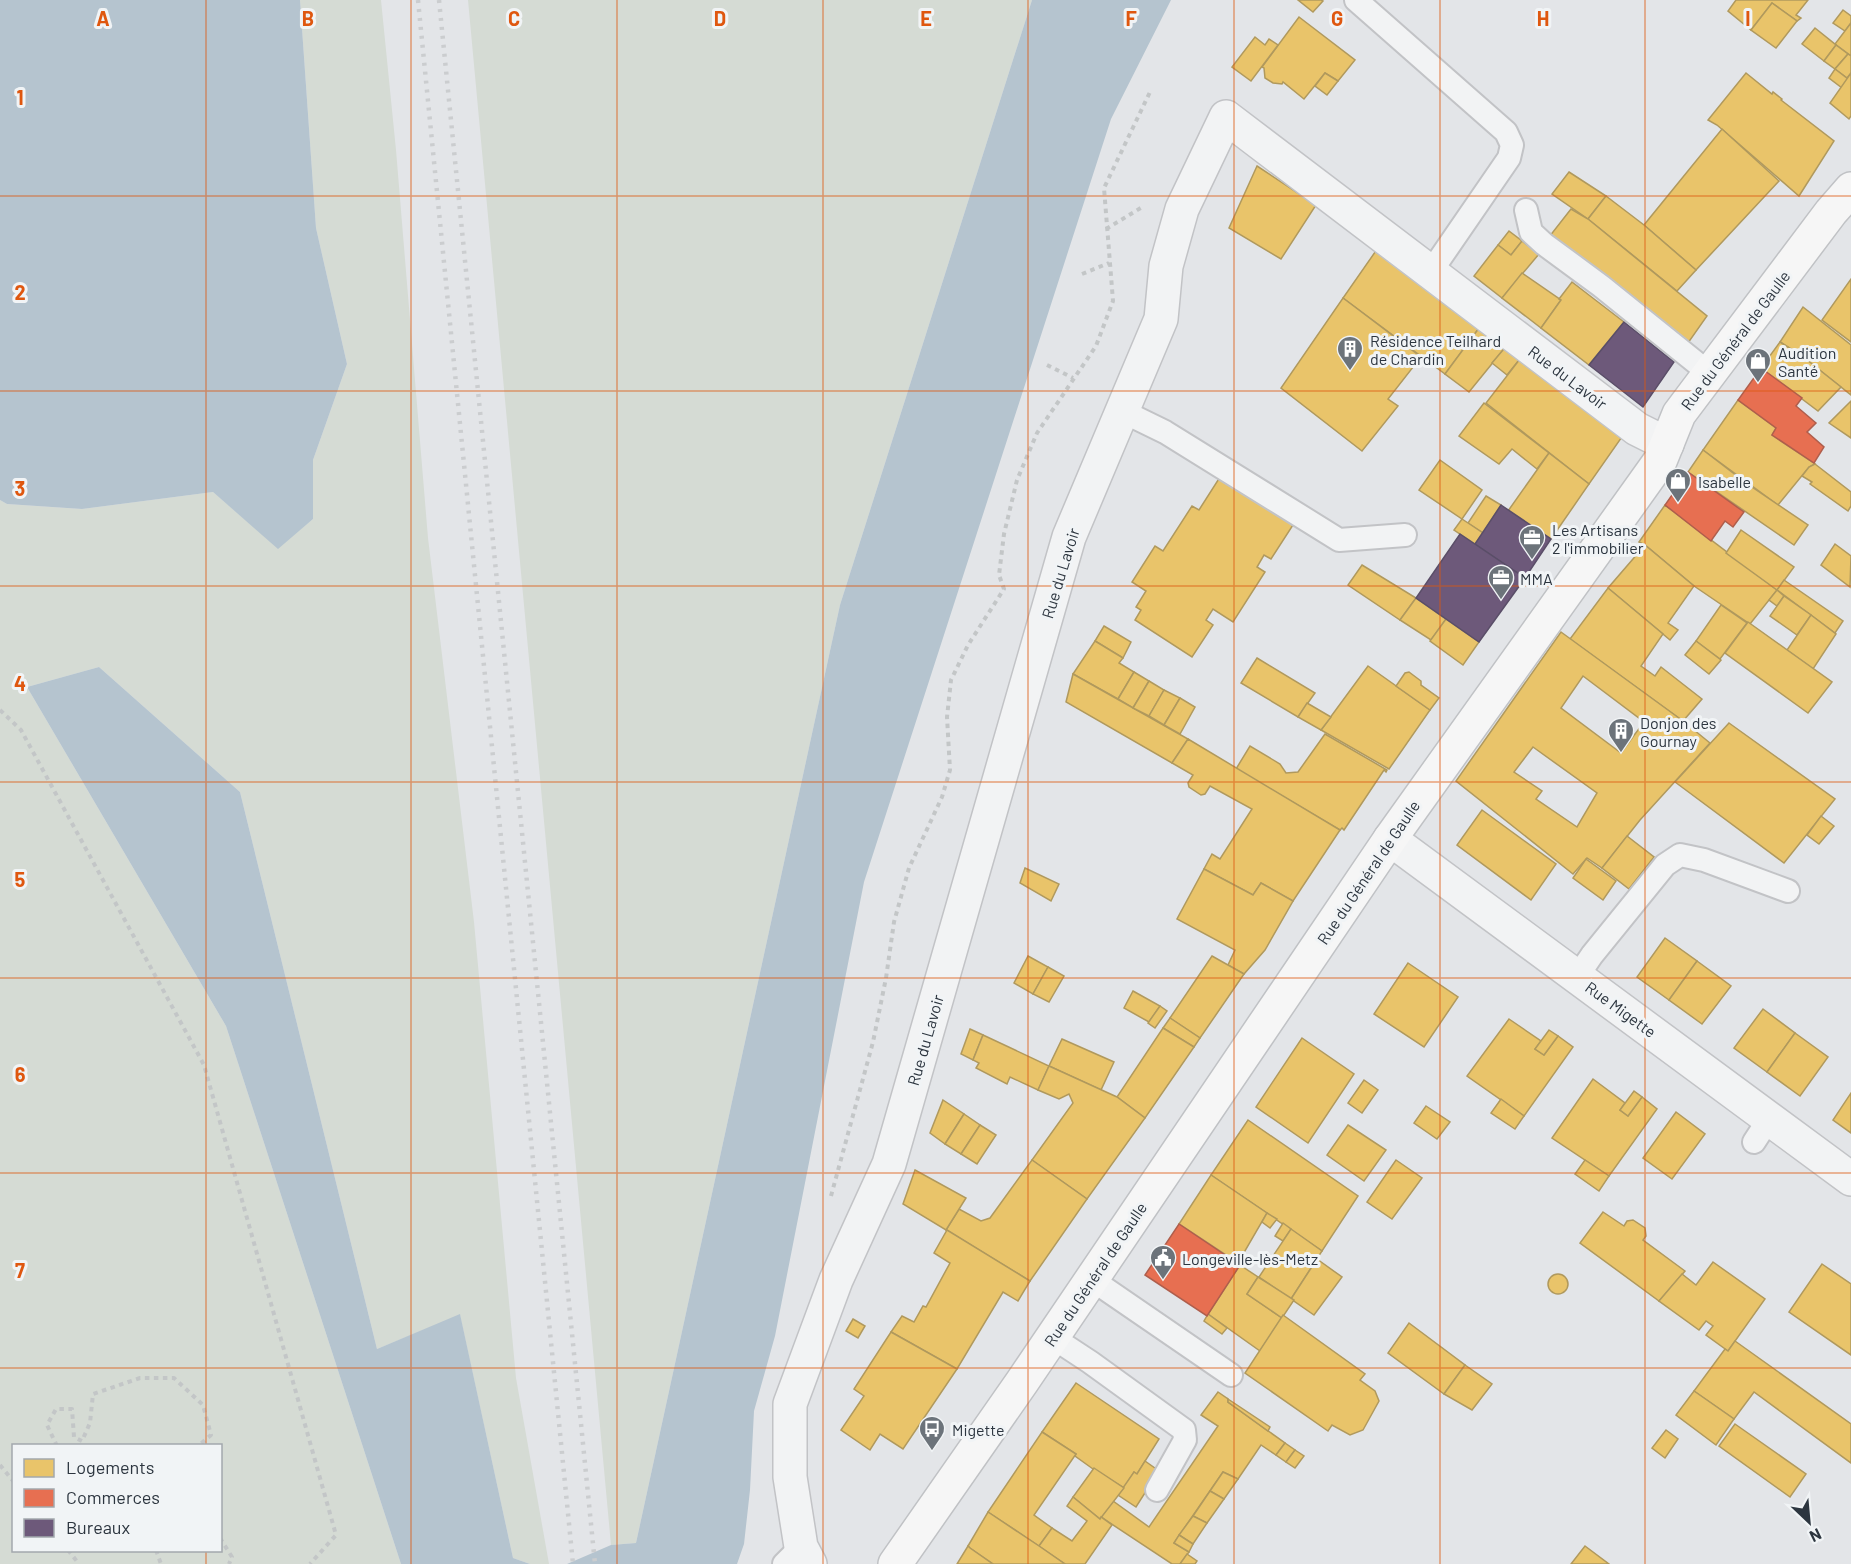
<svg xmlns="http://www.w3.org/2000/svg" width="1851" height="1564" viewBox="0 0 1851 1564" font-family="Barlow,sans-serif">
<rect width="100%" height="100%" fill="#e3e5e8"/>
<g fill="#d5dbd4" fill-rule="evenodd">
<path d="M300,0H381L396,150L428,538L474,922L516,1378L549,1564H530L513,1558L460,1315L377,1349L240,792L99,667L27,687L226,1026L401,1564H0V500L7,504L82,509L213,492L278,548L313,519V460L347,364L316,228ZM14,1446H220V1550H14Z"/>
<path d="M468,0H1032L840,605L636,1543L611,1545Z"/>
</g>
<g fill="#b5c4cf">
<path d="M0,0H300L316,228L347,364L313,460V519L278,549L213,492L82,509L7,504L0,500Z"/>
<path d="M1032,0H1171L1111,119L864,882L775,1336L754,1411L750,1490L744,1544L737,1564H567L611,1545L636,1543L840,605Z"/>
<path d="M99,667L240,792L377,1349L460,1314L513,1558L530,1564H401L226,1026L27,687Z"/>
</g>
<g fill="#e9c46a" stroke="#b0995d" stroke-width="1.5" fill-rule="evenodd">
<path d="M1298,0H1321L1323,1L1313,12Z"/>
<path d="M1736,0H1808L1796,15L1801,18L1797,21L1772,3L1751,30L1728,11Z"/>
<path d="M1772,3L1797,21L1776,48L1751,30Z"/>
<path d="M1843,10L1851,16V23L1845,31L1833,23Z"/>
<path d="M1299,17L1355,60L1338,81L1325,73L1304,99L1283,82L1282,84L1273,83L1265,78L1264,68L1262,67Z"/>
<path d="M1851,23V56L1835,44Z"/>
<path d="M1815,28L1836,45L1824,61L1802,44Z"/>
<path d="M1255,37L1265,45L1269,39L1278,45L1251,81L1232,67Z"/>
<path d="M1836,45L1848,54L1835,69L1824,61Z"/>
<path d="M1848,54L1851,56V73L1847,78L1835,69Z"/>
<path d="M1835,69L1848,79L1842,88L1829,78Z"/>
<path d="M1325,73L1338,81L1327,95L1315,86Z"/>
<path d="M1746,73L1772,94L1773,92L1782,99L1781,100L1834,141L1799,196L1717,125L1708,120Z"/>
<path d="M1851,73V116L1849,119L1830,103Z"/>
<path d="M1722,129L1779,181L1696,270L1644,225Z"/>
<path d="M1257,166L1316,205L1281,259L1229,228Z"/>
<path d="M1569,172L1606,196L1588,219L1552,194Z"/>
<path d="M1606,196L1644,225L1696,270L1677,291L1588,219Z"/>
<path d="M1571,209L1588,219L1707,316L1688,343L1549,237Z"/>
<path d="M1509,231L1522,241L1511,255L1498,245Z"/>
<path d="M1522,241L1539,254L1502,298L1474,276L1498,245L1511,255Z"/>
<path d="M1380,245L1482,324L1445,374L1343,298Z"/>
<path d="M1522,273L1561,300L1541,328L1502,298Z"/>
<path d="M1851,279V342L1822,320Z"/>
<path d="M1572,282L1624,322L1589,365L1541,328L1561,300L1559,299Z"/>
<path d="M1343,298L1421,357L1388,399L1398,406L1362,451L1281,388Z"/>
<path d="M1803,307L1851,345V395L1802,356L1780,342Z"/>
<path d="M1482,324L1508,344L1469,392L1445,374Z"/>
<path d="M1780,342L1802,356L1841,387L1818,411L1761,368Z"/>
<path d="M1508,344L1523,355L1507,375L1492,363Z"/>
<path d="M1523,355L1624,434L1589,484L1486,403Z"/>
<path d="M1738,400L1776,428L1772,435L1815,464L1809,467L1778,505L1703,450Z"/>
<path d="M1851,401V438L1829,423Z"/>
<path d="M1484,403L1549,453L1537,469L1512,449L1499,464L1459,436Z"/>
<path d="M1703,450L1746,483L1808,525L1794,545L1688,472Z"/>
<path d="M1549,453L1589,484L1551,539L1508,511Z"/>
<path d="M1440,460L1482,490L1462,519L1419,490Z"/>
<path d="M1815,464L1851,492V506L1848,511L1810,484L1812,482L1802,476L1809,467Z"/>
<path d="M1220,477L1293,525L1271,559L1264,555L1257,567L1265,572L1233,622L1213,609L1206,620L1213,625L1192,657L1135,620L1141,610L1136,607L1146,591L1132,582L1155,546L1163,551L1192,506L1199,510Z"/>
<path d="M1486,496L1501,505L1483,533L1468,523Z"/>
<path d="M1665,505L1777,590L1750,624L1694,586L1645,545L1639,542Z"/>
<path d="M1462,519L1483,533L1475,544L1454,530Z"/>
<path d="M1741,530L1794,567L1777,590L1726,553Z"/>
<path d="M1835,544L1851,556L1850,587L1821,565Z"/>
<path d="M1645,545L1694,586L1668,623L1678,630L1670,640L1608,588Z"/>
<path d="M1362,565L1416,598L1400,620L1348,585Z"/>
<path d="M1784,580L1843,621L1835,633L1777,590Z"/>
<path d="M1608,588L1663,634L1641,666L1655,676L1661,667L1702,699L1683,721L1570,639Z"/>
<path d="M1777,590L1784,596L1777,606L1769,600Z"/>
<path d="M1784,596L1811,615L1797,635L1770,616Z"/>
<path d="M1416,598L1446,619L1431,640L1400,620Z"/>
<path d="M1721,605L1747,623L1720,659L1696,641Z"/>
<path d="M1811,615L1836,634L1813,669L1787,650Z"/>
<path d="M1446,619L1479,642L1463,665L1430,641Z"/>
<path d="M1748,622L1832,682L1808,713L1725,653Z"/>
<path d="M1104,626L1131,642L1123,658L1095,641Z"/>
<path d="M1561,632L1683,721L1710,743L1640,820L1602,868L1587,858L1573,874L1456,781ZM1583,676L1644,722L1621,753L1561,708ZM1533,747L1597,793L1577,827L1536,799L1542,791L1514,772Z"/>
<path d="M1095,641L1123,658L1119,663L1134,672L1118,699L1073,674Z"/>
<path d="M1696,641L1721,660L1709,674L1685,655Z"/>
<path d="M1257,658L1315,693L1298,717L1241,683Z"/>
<path d="M1368,666L1430,710L1389,769L1321,730Z"/>
<path d="M1134,672L1149,681L1133,708L1118,699Z"/>
<path d="M1409,672L1421,681V685L1439,698L1430,710L1396,686L1405,673Z"/>
<path d="M1073,674L1188,739L1172,763L1066,702Z"/>
<path d="M1149,681L1164,690L1149,716L1133,708Z"/>
<path d="M1164,690L1180,698L1164,725L1149,716Z"/>
<path d="M1180,698L1195,707L1180,734L1164,725Z"/>
<path d="M1307,703L1331,717L1321,730L1298,717Z"/>
<path d="M1729,723L1835,799L1784,863L1675,782Z"/>
<path d="M1325,734L1387,770L1386,772L1384,770L1344,830L1342,828L1340,830L1236,769L1250,746L1280,764L1286,773L1298,772Z"/>
<path d="M1188,739L1340,830L1293,901L1261,883L1253,895L1204,869L1212,854L1220,859L1252,809L1210,786L1205,794L1201,795L1189,787L1188,783L1193,775L1172,763Z"/>
<path d="M1482,810L1556,864L1531,900L1457,845Z"/>
<path d="M1821,816L1834,826L1819,844L1807,835Z"/>
<path d="M1627,836L1654,857L1629,889L1602,868Z"/>
<path d="M1586,859L1616,881L1603,900L1573,878Z"/>
<path d="M1025,868L1059,884L1051,901L1020,883Z"/>
<path d="M1204,869L1253,895L1261,883L1293,901L1265,950L1244,974L1228,965L1235,950L1177,919Z"/>
<path d="M1665,938L1697,961L1669,1000L1637,977Z"/>
<path d="M1028,956L1048,967L1033,994L1014,983Z"/>
<path d="M1212,956L1244,974L1200,1038L1170,1018Z"/>
<path d="M1697,961L1731,986L1702,1024L1669,1000Z"/>
<path d="M1408,963L1458,997L1424,1047L1374,1014Z"/>
<path d="M1048,967L1064,976L1049,1002L1033,994Z"/>
<path d="M1133,991L1160,1006L1149,1022L1124,1008Z"/>
<path d="M1160,1006L1167,1011L1155,1028L1148,1023Z"/>
<path d="M1763,1009L1795,1033L1767,1072L1734,1048Z"/>
<path d="M1170,1018L1200,1038L1194,1047L1163,1028Z"/>
<path d="M1509,1019L1541,1041L1535,1049L1544,1055L1558,1036L1573,1047L1524,1116L1467,1076Z"/>
<path d="M1163,1028L1194,1047L1145,1118L1117,1097Z"/>
<path d="M970,1029L983,1035L973,1060L961,1054Z"/>
<path d="M1549,1030L1558,1036L1544,1055L1535,1049Z"/>
<path d="M1795,1033L1828,1057L1800,1096L1767,1072Z"/>
<path d="M983,1035L1049,1066L1038,1090L1010,1077L1007,1084L976,1068L979,1063L973,1060Z"/>
<path d="M1302,1038L1354,1074L1308,1143L1256,1107Z"/>
<path d="M1062,1039L1114,1062L1101,1090L1049,1066Z"/>
<path d="M1049,1066L1117,1097L1145,1118L1087,1199L1032,1160L1073,1103L1069,1094L1059,1099L1038,1090Z"/>
<path d="M1593,1079L1625,1103L1620,1110L1628,1116L1642,1097L1657,1109L1609,1176L1552,1138Z"/>
<path d="M1364,1080L1378,1090L1362,1113L1348,1103Z"/>
<path d="M1634,1091L1642,1097L1628,1116L1620,1110Z"/>
<path d="M1851,1093V1133L1833,1120Z"/>
<path d="M1501,1099L1524,1116L1515,1129L1491,1113Z"/>
<path d="M943,1100L964,1114L945,1144L930,1133Z"/>
<path d="M1426,1106L1450,1122L1437,1139L1414,1123Z"/>
<path d="M1676,1112L1705,1134L1672,1179L1643,1158Z"/>
<path d="M964,1114L980,1125L961,1154L945,1144Z"/>
<path d="M1248,1120L1358,1196L1322,1251L1211,1175Z"/>
<path d="M980,1125L996,1135L977,1164L961,1154Z"/>
<path d="M1348,1125L1386,1150L1364,1181L1327,1155Z"/>
<path d="M1032,1160L1087,1199L1030,1281L946,1230L959,1209L981,1221L990,1218Z"/>
<path d="M1396,1160L1422,1178L1392,1219L1367,1202Z"/>
<path d="M1585,1160L1609,1176L1599,1191L1575,1174Z"/>
<path d="M915,1170L966,1198L946,1230L903,1204Z"/>
<path d="M1211,1175L1267,1213L1238,1263L1179,1224Z"/>
<path d="M1603,1212L1624,1226L1627,1221L1633,1220L1645,1228L1646,1236L1643,1240L1685,1271L1659,1301L1580,1243Z"/>
<path d="M1267,1213L1277,1219L1270,1228L1262,1222Z"/>
<path d="M1283,1223L1291,1229L1283,1241L1275,1236Z"/>
<path d="M1291,1229L1322,1251L1291,1299L1259,1277Z"/>
<path d="M947,1230L1030,1281L1018,1301L1003,1292L957,1369L891,1332L902,1316L914,1322L923,1306L926,1307L950,1263L934,1253Z"/>
<path d="M1317,1259L1342,1277L1314,1315L1291,1299Z"/>
<path d="M1713,1262L1765,1299L1728,1351L1706,1335L1713,1326L1706,1321L1699,1330L1659,1301L1682,1274L1696,1285Z"/>
<path d="M1822,1264L1851,1284V1355L1789,1312Z"/>
<path d="M1240,1265L1258,1277L1247,1294L1282,1318L1260,1351L1208,1314Z"/>
<circle cx="1558" cy="1284" r="10"/>
<path d="M1258,1277L1294,1300L1282,1318L1247,1294Z"/>
<path d="M1208,1314L1227,1328L1222,1334L1204,1321Z"/>
<path d="M1283,1315L1365,1374L1360,1380L1375,1391L1379,1401L1363,1430L1350,1435L1332,1425L1328,1431L1245,1373Z"/>
<path d="M853,1319L865,1326L858,1338L846,1331Z"/>
<path d="M1409,1323L1465,1365L1444,1394L1388,1353Z"/>
<path d="M891,1332L957,1369L903,1449L880,1434L870,1450L841,1430L864,1396L854,1389Z"/>
<path d="M1735,1341L1851,1424V1463L1754,1392L1734,1419L1694,1391L1725,1349L1728,1351Z"/>
<path d="M1465,1365L1492,1384L1472,1410L1444,1394Z"/>
<path d="M1076,1383L1159,1439L1137,1474L1134,1472L1124,1488L1093,1469L1075,1456L1076,1454L1042,1432Z"/>
<path d="M1694,1391L1734,1419L1716,1445L1676,1415Z"/>
<path d="M1218,1392L1228,1399V1402L1285,1443L1276,1455L1261,1445L1238,1479L1223,1472L1174,1543L1189,1552L1180,1564H1172L1101,1517L1113,1501L1149,1527L1218,1426L1201,1415Z"/>
<path d="M1228,1399L1270,1427L1268,1431L1228,1402Z"/>
<path d="M1735,1424L1806,1474L1790,1497L1719,1446Z"/>
<path d="M1666,1430L1678,1439L1665,1458L1652,1448Z"/>
<path d="M1042,1432L1076,1454L1034,1515L1052,1528L1039,1546L988,1512Z"/>
<path d="M1285,1443L1295,1450L1286,1462L1276,1455Z"/>
<path d="M1295,1450L1304,1456L1295,1468L1286,1462Z"/>
<path d="M1145,1461L1159,1471L1136,1507L1118,1495L1134,1472L1137,1474Z"/>
<path d="M1094,1468L1124,1488L1100,1519L1073,1497Z"/>
<path d="M1223,1472L1238,1479L1224,1499L1210,1491Z"/>
<path d="M1210,1491L1224,1499L1207,1523L1193,1516Z"/>
<path d="M1073,1497L1100,1519L1101,1517L1112,1525L1085,1564H1065L1039,1546L1052,1528L1072,1541L1087,1521L1067,1506Z"/>
<path d="M988,1512L1039,1546L1065,1564H993L970,1548L968,1546Z"/>
<path d="M1193,1516L1207,1523L1193,1544L1179,1535Z"/>
<path d="M1179,1535L1193,1544L1189,1552L1174,1543Z"/>
<path d="M968,1546L970,1548L993,1564H957Z"/>
<path d="M1585,1546L1609,1564H1571Z"/>
<path d="M1187,1554L1197,1561L1195,1564H1180Z"/>
</g>
<g fill="#e76f51" stroke="#af5e4c" stroke-width="1.5">
<path d="M1761,368L1802,398L1796,406L1816,423L1807,432L1824,447L1814,463L1772,435L1776,428L1738,400Z"/>
<path d="M1688,472L1744,512L1733,527L1725,521L1711,541L1665,505Z"/>
<path d="M1179,1224L1240,1265L1207,1316L1145,1275Z"/>
</g>
<g fill="#6d597a" stroke="#5a4e68" stroke-width="1.5">
<path d="M1624,322L1674,362L1643,407L1589,365Z"/>
<path d="M1501,505L1551,539L1525,578L1475,544Z"/>
<path d="M1460,534L1525,578L1479,642L1416,598Z"/>
</g>
<g fill="none" stroke-linecap="round" stroke-linejoin="round">
<defs>
<g id="service">
<path d="M1356,0L1506,132L1512,145L1509,158L1430,273"/>
<path d="M1526,210L1531,232L1544,244L1601,286L1709,373"/>
<path d="M1122,411L1165,432L1339,540L1405,535"/>
<path d="M1577,977L1592,955L1665,865L1680,855L1704,860L1788,891"/>
<path d="M1754,1142L1769,1119"/>
<path d="M1091,1279L1231,1375"/>
<path d="M1052,1337L1090,1362L1184,1430L1185,1440L1157,1490"/>
<path d="M784,1564L801,1547"/>
</g>
<g id="minor">
<path d="M1390,839L1851,1179"/>
<path d="M810,1564L801,1547L790,1477V1404L836,1280L889,1164L1069,537L1161,319L1166,266L1182,209L1226,117L1637,429L1667,444"/>
</g>
<path id="primary" d="M895,1564L1022,1382L1390,839L1660,461L1679,414L1831,212L1851,189"/>
</defs>
<use href="#service" stroke="#c2c3c6" stroke-width="26"/>
<use href="#minor" stroke="#c2c3c6" stroke-width="36"/>
<use href="#primary" stroke="#c0c2c5" stroke-width="36"/>
<g stroke="#c3c6c7" stroke-width="4" stroke-dasharray="4.5 4.5" stroke-linecap="butt">
<path d="M1106,229L1144,206"/>
<path d="M1082,274L1109,263"/>
<path d="M1047,365L1073,378"/>
<path d="M0,710L21,730L204,1065L336,1535L310,1564"/>
<path d="M831,1196L873,1042L886,978L894,922L909,868L942,797L950,770L947,717L951,680L968,645L1004,589L999,575L1004,534L1017,480L1037,433L1096,346L1113,301L1104,188L1150,92"/>
<path d="M57,1446L47,1425L56,1409H72L74,1437L82,1441L90,1423L93,1394L140,1378H174L203,1405L211,1435L198,1446"/>
<path d="M0,1465L14,1482"/>
<path d="M220,1538L232,1557L229,1564"/>
<path d="M68,1550L79,1564"/>
<path d="M156,1550L161,1564"/>
</g>
<use href="#service" stroke="#f2f3f4" stroke-width="22"/>
<use href="#minor" stroke="#f2f3f4" stroke-width="33"/>
<use href="#primary" stroke="#f6f6f6" stroke-width="33"/>
<g stroke="#cbcdcf" stroke-width="4.5" stroke-dasharray="3 6" stroke-linecap="butt">
<path d="M418,0L573,1564"/>
<path d="M439,0L595,1564"/>
</g>
</g>
<path fill="none" stroke="#df570f" stroke-width="1.5" stroke-opacity="0.55" d="M206,0V1446M411,0V1564M617,0V1564M823,0V1564M1028,0V1564M1234,0V1564M1440,0V1564M1645,0V1564M0,196H1851M0,391H1851M0,586H1851M0,782H1851M0,978H1851M0,1173H1851M0,1368H1851M206,1550V1564"/>
<defs>
<symbol id="building-pin" viewBox="-11 -11 22 30"><path d="M0 17L-7.5 6A9.5 9.5 0 1 1 7.5 6Z" fill="#6c737a" stroke="#f1f4f6"/><path d="M-4-6H4V6H1V3H-1V6H-4ZM-2.5-4.3h1.7v1.8h-1.7ZM.8-4.3h1.7v1.8H.8ZM-2.5-1h1.7V.8h-1.7ZM.8-1h1.7V.8H.8Z" fill="#fff"/></symbol>
<symbol id="shop-pin" viewBox="-11 -11 22 30"><path d="M0 17L-7.5 6A9.5 9.5 0 1 1 7.5 6Z" fill="#6c737a" stroke="#f1f4f6"/><path d="M-5-2.5h2.3a2.7 3.5 0 0 1 5.4 0H5L5.5 6h-11ZM-1.5-2.5h3a1.5 2.3 0 0 0-3 0Z" fill="#fff"/></symbol>
<symbol id="office-pin" viewBox="-11 -11 22 30"><path d="M0 17L-7.5 6A9.5 9.5 0 1 1 7.5 6Z" fill="#6c737a" stroke="#f1f4f6"/><path d="M-6-3h4V-5.5h4V-3h4V5H-6ZM-1-4.5V-3h2v-1.5ZM-6 0V1H6V0Z" fill="#fff"/></symbol>
<symbol id="civic-pin" viewBox="-11 -11 22 30"><path d="M0 17L-7.5 6A9.5 9.5 0 1 1 7.5 6Z" fill="#6c737a" stroke="#f1f4f6"/><path d="M-.6-6.5H3V-4.5H.6V-3L4-1V1h2V6H-6V1h2V-1L-.6-3ZM-1.2 2.5V6h2.4V2.5Z" fill="#fff"/></symbol>
<symbol id="bus-pin" viewBox="-11 -11 22 30"><path d="M0 17L-7.5 6A9.5 9.5 0 1 1 7.5 6Z" fill="#6c737a" stroke="#f1f4f6"/><path d="M-5-6H5V4H4V6H2V4H-2V6H-4V4H-5ZM-3.5-4V0h7V-4ZM-3.5 1.2v1.5H-2V1.2ZM2 1.2v1.5H3.5V1.2Z" fill="#fff"/></symbol>
</defs>
<g fill-rule="evenodd">
<use href="#building-pin" x="1335" y="334" width="30" height="40"/>
<use href="#shop-pin" x="1743" y="346" width="30" height="40"/>
<use href="#shop-pin" x="1663" y="466" width="30" height="40"/>
<use href="#office-pin" x="1517" y="523" width="30" height="40"/>
<use href="#office-pin" x="1486" y="563" width="30" height="40"/>
<use href="#building-pin" x="1606" y="716" width="30" height="40"/>
<use href="#civic-pin" x="1148" y="1243" width="30" height="40"/>
<use href="#bus-pin" x="917" y="1414" width="30" height="40"/>
</g>
<g text-anchor="middle" dominant-baseline="central" stroke-width="6" stroke-linejoin="round" paint-order="stroke">
<g font-size="16" fill="#2c353f" stroke="#f1f4f6" text-anchor="start">
<text x="1370" y="340">Résidence Teilhard<tspan x="1370" dy="18">de Chardin</tspan></text>
<text x="1778" y="352">Audition<tspan x="1778" dy="18">Santé</tspan></text>
<text x="1698" y="481">Isabelle</text>
<text x="1552" y="529">Les Artisans<tspan x="1552" dy="18">2 l'immobilier</tspan></text>
<text x="1520" y="578">MMA</text>
<text x="1640" y="722">Donjon des<tspan x="1640" dy="18">Gournay</tspan></text>
<text x="1182" y="1258">Longeville-lès-Metz</text>
<text x="952" y="1429">Migette</text>
</g>
<g font-size="16" fill="#2c353f" stroke="#f1f4f6">
<text transform="translate(1735 340) rotate(-53)">Rue du Général de Gaulle</text>
<text transform="translate(1568 377) rotate(37)">Rue du Lavoir</text>
<text transform="translate(1060 573) rotate(-73)">Rue du Lavoir</text>
<text transform="translate(1368 872) rotate(-56)">Rue du Général de Gaulle</text>
<text transform="translate(1621 1009) rotate(36)">Rue Migette</text>
<text transform="translate(925 1040) rotate(-74)">Rue du Lavoir</text>
<text transform="translate(1095 1274) rotate(-56)">Rue du Général de Gaulle</text>
</g>
</g>
<g font-size="20" text-anchor="middle" font-weight="bold" fill="#df570f" stroke="#f1f4f6" stroke-width="6" stroke-linejoin="round" paint-order="stroke">
<text x="103" y="26">A</text>
<text x="308" y="26">B</text>
<text x="514" y="26">C</text>
<text x="720" y="26">D</text>
<text x="926" y="26">E</text>
<text x="1131" y="26">F</text>
<text x="1337" y="26">G</text>
<text x="1543" y="26">H</text>
<text x="1748" y="26">I</text>
<text x="20" y="105">1</text>
<text x="20" y="300">2</text>
<text x="20" y="496">3</text>
<text x="20" y="691">4</text>
<text x="20" y="887">5</text>
<text x="20" y="1082">6</text>
<text x="20" y="1278">7</text>
</g>
<rect x="12" y="1444" width="210" height="108" fill="#f1f4f6" stroke="#a2a8ad" stroke-width="1.5"/>
<rect x="24" y="1459" width="30" height="18" fill="#e9c46a" stroke="#a2a8ad" stroke-width="1.5"/>
<text x="66" y="1474" font-size="18" fill="#2c353f">Logements</text>
<rect x="24" y="1489" width="30" height="18" fill="#e76f51" stroke="#a2a8ad" stroke-width="1.5"/>
<text x="66" y="1504" font-size="18" fill="#2c353f">Commerces</text>
<rect x="24" y="1519" width="30" height="18" fill="#6d597a" stroke="#a2a8ad" stroke-width="1.5"/>
<text x="66" y="1534" font-size="18" fill="#2c353f">Bureaux</text>
<g transform="translate(1809 1522) rotate(154)" stroke="#f1f4f6" stroke-width="4.5" paint-order="stroke">
<path d="M0-4.5L10 22L0 15L-10 22Z" fill="#2c353f"/>
<text y="-9" font-size="16" font-weight="bold" text-anchor="middle" fill="#2c353f">N</text>
</g>
</svg>
